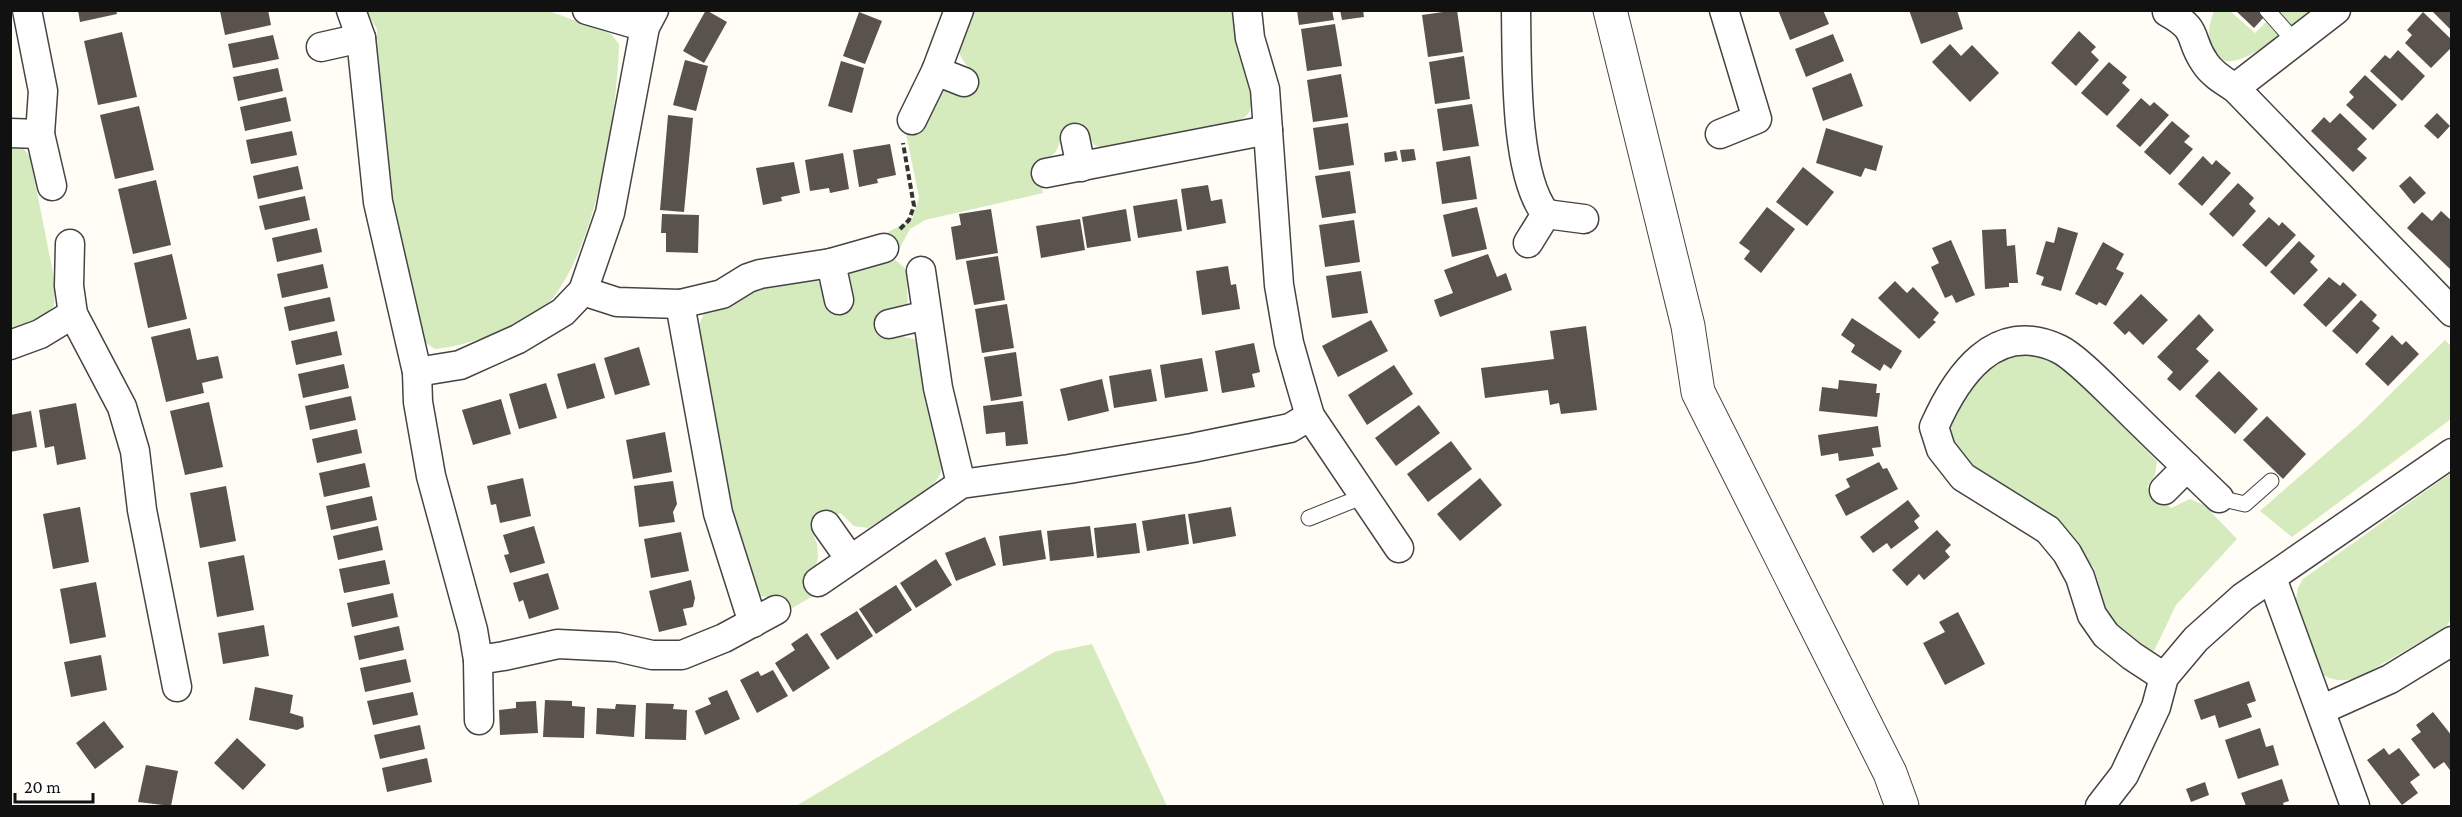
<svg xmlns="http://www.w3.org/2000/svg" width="2462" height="817" viewBox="0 0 2462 817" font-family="'Crimson Pro',serif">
<rect width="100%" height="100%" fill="#fffdf5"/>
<g fill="#d5ebbd">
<path d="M366,11H549L611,34L619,44C617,115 597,245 551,300C546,306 538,309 532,313C502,332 471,345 435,349L426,343L419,332L379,147L377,29Z"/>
<path d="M970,11H1234C1239,34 1256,88 1250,110C1248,116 1242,119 1236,122L1103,148L1094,145L1084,129L1061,134C1059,151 1053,159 1037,164L1043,193L925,220L910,229L894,259L906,269L908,307L899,336L914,339L919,346L942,468C938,492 888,515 868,528L854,526L840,513L812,531L817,544L818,558L814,571L818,593L789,610L775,598L758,596L731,520L698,328L704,313L715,311L759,285L817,280L823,288L847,284L850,273L888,239V232L912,220L919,197L901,110L922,118L938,89L949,87L962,92L969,68C949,45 961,36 970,11Z"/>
<path d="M2214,11H2230L2255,33L2266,22L2280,36C2263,47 2223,79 2211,48C2206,35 2210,23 2214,11Z"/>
<path d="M2278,11H2318L2292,28L2284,23Z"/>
<path d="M10,147L23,148L30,157L55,283L54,306L43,316L11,329Z"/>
<path d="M2445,340L2451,346V419L2292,537L2260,511L2361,423Z"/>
<path d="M2012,354L2038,355L2060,363L2157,461L2155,475L2147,487L2171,508L2190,499L2204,505L2237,539L2176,605L2154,651L2134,644L2109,619L2094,568L2073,540L1970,466L1951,445L1947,428L1951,410L1984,366Z"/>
<path d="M2451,473L2452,618L2446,627L2356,679C2341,681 2331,681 2318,672L2295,604L2298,588L2303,579Z"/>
<path d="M1092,644L1167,806H796L1054,652Z"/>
</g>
<g fill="#5a524d">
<path d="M78,10H116L117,14L80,22Z"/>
<path d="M268,10L271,25L225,35L220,11Z"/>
<path d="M706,10L727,22L704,63L683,51Z"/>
<path d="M1297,10H1332L1334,20L1299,25Z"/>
<path d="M1340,10H1363L1364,17L1342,20Z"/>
<path d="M1457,10L1463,52L1428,57L1422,15Z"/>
<path d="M1778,10H1823L1829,24L1790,40Z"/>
<path d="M1909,10H1957L1963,29L1921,44Z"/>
<path d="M2235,10H2259L2265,16L2254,28Z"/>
<path d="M2431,10H2452V31Z"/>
<path d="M859,12L882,21L865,64L843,56Z"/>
<path d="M2423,12L2452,40V47L2431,68L2405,43L2412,35L2407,30Z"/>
<path d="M1335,24L1342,66L1307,71L1301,29Z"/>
<path d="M2079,31L2096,47L2091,52L2099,60L2076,86L2051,63Z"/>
<path d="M122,32L137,97L98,105L84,41Z"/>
<path d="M1833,34L1844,61L1806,77L1795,49Z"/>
<path d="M273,35L279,59L233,68L228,44Z"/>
<path d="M1950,44L1961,56L1972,45L1999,73L1970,102L1932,62Z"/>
<path d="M2398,50L2425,76L2402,101L2370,71L2385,55L2390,59Z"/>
<path d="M1464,56L1470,99L1435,104L1429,62Z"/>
<path d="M685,60L708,66L696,111L673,105Z"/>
<path d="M841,61L864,68L852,113L828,106Z"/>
<path d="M2109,62L2127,77L2122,83L2130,90L2107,116L2081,93Z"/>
<path d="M278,68L283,91L238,101L233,77Z"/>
<path d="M1851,73L1863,106L1823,121L1812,88Z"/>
<path d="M1341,74L1348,117L1313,122L1307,80Z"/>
<path d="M2365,75L2397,105L2373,130L2346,105L2354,97L2349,92Z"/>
<path d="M286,97L291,121L245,131L240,107Z"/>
<path d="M2141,98L2150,106L2154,102L2169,115L2140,147L2116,126Z"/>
<path d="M1472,104L1479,146L1443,151L1437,109Z"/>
<path d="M139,106L154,170L115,179L100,115Z"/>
<path d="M2340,113L2367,139L2357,149L2367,158L2353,172L2311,131L2324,117L2330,123Z"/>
<path d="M2437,113L2450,126L2438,139L2424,126Z"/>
<path d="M668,115L693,118L684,212L660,210Z"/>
<path d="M2172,121L2190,136L2184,142L2193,149L2170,175L2144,152Z"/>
<path d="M1348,123L1354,165L1319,170L1313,128Z"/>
<path d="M1826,128L1883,146L1876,171L1865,168L1861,177L1816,163Z"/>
<path d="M292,131L297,155L251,164L246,140Z"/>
<path d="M890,144L896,175L877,179L878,183L859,187L853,150Z"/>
<path d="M1414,149L1416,160L1402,162L1400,150Z"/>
<path d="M1396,151L1398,160L1385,162L1384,153Z"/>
<path d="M843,153L849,189L830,193L829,188L810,191L805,160Z"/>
<path d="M1470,156L1477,199L1442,204L1436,162Z"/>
<path d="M2203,156L2212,165L2216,160L2231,173L2202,206L2178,184Z"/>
<path d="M794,162L800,193L781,197L782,201L763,205L756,168Z"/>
<path d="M298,166L303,189L258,199L253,176Z"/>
<path d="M1803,167L1834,192L1807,226L1776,202Z"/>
<path d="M1350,171L1356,213L1322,218L1315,176Z"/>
<path d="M2410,176L2426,193L2414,204L2399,186Z"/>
<path d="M156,180L171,245L133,254L118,189Z"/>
<path d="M2238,183L2254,198L2249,204L2256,211L2233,237L2209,214Z"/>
<path d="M1208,185L1211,201L1222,199L1226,223L1187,230L1181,189Z"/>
<path d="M305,196L310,220L265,230L259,206Z"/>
<path d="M1177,199L1182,231L1138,238L1133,206Z"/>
<path d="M1477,207L1487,249L1452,257L1443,215Z"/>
<path d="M1767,207L1795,229L1761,273L1744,259L1750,251L1739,243Z"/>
<path d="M991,209L998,253L956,260L951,227L961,225L959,214Z"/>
<path d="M1126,209L1131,241L1087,248L1082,217Z"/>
<path d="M2441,211L2452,221V267L2450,269L2407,228L2422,212L2432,221Z"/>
<path d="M662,214L699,215L698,253L666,252V233H661Z"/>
<path d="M2269,217L2279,226L2282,222L2296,235L2266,267L2242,245Z"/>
<path d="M1080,219L1085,250L1041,258L1036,226Z"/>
<path d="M1354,220L1360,262L1325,267L1319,225Z"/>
<path d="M2058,227L2078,233L2061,291L2041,285L2044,277L2036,274L2046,241L2054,243Z"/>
<path d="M317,228L322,252L277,262L272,238Z"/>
<path d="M2006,229L2007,246L2015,245L2018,283H2009V287L1985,289L1982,230Z"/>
<path d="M1951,240L1975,295L1956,303L1952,295L1945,298L1931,267L1939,263L1932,248Z"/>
<path d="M2299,241L2315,256L2310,262L2318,270L2294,295L2270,272Z"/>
<path d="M2103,242L2124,254L2116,269L2124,273L2106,306L2099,302L2097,305L2075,294Z"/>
<path d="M172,254L187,319L148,328L134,263Z"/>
<path d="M1488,254L1497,277L1506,273L1512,290L1440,317L1434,300L1453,293L1444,270Z"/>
<path d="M998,256L1005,300L974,305L966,261Z"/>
<path d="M323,264L328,288L282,298L277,274Z"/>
<path d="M1228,266L1231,285L1236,284L1240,309L1202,315L1196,271Z"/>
<path d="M1361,271L1368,313L1332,318L1326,276Z"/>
<path d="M2329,277L2340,286L2343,282L2357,295L2326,327L2303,305Z"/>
<path d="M1895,281L1907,293L1913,287L1939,313L1933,320L1936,322L1919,339L1878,298Z"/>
<path d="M2141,294L2168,320L2143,345L2129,331L2125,335L2113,323Z"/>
<path d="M330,297L335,321L289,331L284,307Z"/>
<path d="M2361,300L2377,315L2372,321L2380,328L2357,354L2332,331Z"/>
<path d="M1007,304L1014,348L982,353L975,309Z"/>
<path d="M2199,314L2214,330L2196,349L2209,361L2180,391L2167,379L2173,372L2157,357Z"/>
<path d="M1852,318L1902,351L1891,369L1884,364L1880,371L1851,352L1855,345L1841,335Z"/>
<path d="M1371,320L1388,351L1338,377L1322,346Z"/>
<path d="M1586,326L1597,410L1561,414L1559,403L1550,405L1548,390L1485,398L1481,368L1554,359L1550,331Z"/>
<path d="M190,328L197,360L218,356L223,378L202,383L204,393L166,402L151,337Z"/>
<path d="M337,331L342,355L296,365L291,341Z"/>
<path d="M2392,335L2402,345L2406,341L2419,354L2388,386L2365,364Z"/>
<path d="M1254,343L1260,372L1252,374L1255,387L1222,393L1215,351Z"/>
<path d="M639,347L650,385L615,395L604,358Z"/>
<path d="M1016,352L1022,396L991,401L984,357Z"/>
<path d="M1202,358L1208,391L1165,398L1160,365Z"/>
<path d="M595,363L605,398L567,409L557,374Z"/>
<path d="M344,364L349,388L303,398L298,374Z"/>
<path d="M1394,365L1413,394L1367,425L1348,395Z"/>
<path d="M1151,369L1157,401L1114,408L1109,376Z"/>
<path d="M2219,371L2258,409L2235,434L2195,396Z"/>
<path d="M1102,379L1109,411L1068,421L1060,389Z"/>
<path d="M1839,380L1877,384L1876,393H1880L1877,417L1819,411L1822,387L1838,389Z"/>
<path d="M546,383L557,418L519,429L509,394Z"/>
<path d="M351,396L356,420L310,430L305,406Z"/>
<path d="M501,399L511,434L473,445L462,410Z"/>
<path d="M1023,401L1028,444L1006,446L1005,432L986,434L983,406Z"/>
<path d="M209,402L223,467L185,475L170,411Z"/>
<path d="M76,403L86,459L57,465L54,446L45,448L39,410Z"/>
<path d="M1419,405L1440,433L1396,466L1375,438Z"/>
<path d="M31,411L37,447L10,452V415Z"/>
<path d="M2267,416L2306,454L2283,479L2243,440Z"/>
<path d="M1878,426L1881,447L1872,448L1874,456L1839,461L1838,453L1821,456L1818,435Z"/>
<path d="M357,429L362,453L317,463L312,439Z"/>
<path d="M665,432L672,472L633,479L626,440Z"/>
<path d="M1451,441L1472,469L1428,502L1407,474Z"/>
<path d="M1879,462L1883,469L1887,468L1898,489L1846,516L1835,495L1850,487L1846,479Z"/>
<path d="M365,463L370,487L324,497L319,473Z"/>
<path d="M523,478L531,516L500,523L496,504L491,505L487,486Z"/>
<path d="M1480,478L1502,505L1460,541L1437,514Z"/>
<path d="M673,481L677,504L673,512L675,522L639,527L634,486Z"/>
<path d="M226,486L236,541L200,548L190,493Z"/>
<path d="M372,496L377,520L331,530L326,506Z"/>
<path d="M1908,500L1920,516L1914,521L1919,528L1891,549L1887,543L1873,553L1860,537Z"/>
<path d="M80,507L89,562L53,569L43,514Z"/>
<path d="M1231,507L1236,536L1193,544L1188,514Z"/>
<path d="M1185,514L1189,544L1147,551L1142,521Z"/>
<path d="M1136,523L1140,553L1097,558L1094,528Z"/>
<path d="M378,526L383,550L338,560L333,536Z"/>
<path d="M534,526L545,563L510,573L504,555L509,554L503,535Z"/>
<path d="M1090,526L1094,556L1050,561L1047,531Z"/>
<path d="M1041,530L1046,559L1003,566L999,536Z"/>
<path d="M1937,530L1951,545L1945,551L1950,557L1924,580L1919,574L1907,586L1892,570Z"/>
<path d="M681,532L689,571L651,578L644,539Z"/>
<path d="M985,537L996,565L956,581L945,553Z"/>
<path d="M244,555L254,610L217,617L208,562Z"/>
<path d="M936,559L952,585L916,608L900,583Z"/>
<path d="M385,560L390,584L344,593L339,569Z"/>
<path d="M548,573L559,609L529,619L523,600L519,602L513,583Z"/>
<path d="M691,580L695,598L693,607L683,609L687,625L659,632L649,591Z"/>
<path d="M96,582L106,637L70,644L60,589Z"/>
<path d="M896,585L912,610L876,634L859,609Z"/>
<path d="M393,593L398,617L352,627L347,603Z"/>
<path d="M857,611L873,636L837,660L820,634Z"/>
<path d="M1958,612L1985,664L1945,685L1923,643L1945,632L1939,622Z"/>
<path d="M264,625L269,656L223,664L218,633Z"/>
<path d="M399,626L404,650L359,660L354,636Z"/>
<path d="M807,633L830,668L793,692L775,663L795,650L791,644Z"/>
<path d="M101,655L107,690L71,697L64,662Z"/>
<path d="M406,659L411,682L365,692L360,668Z"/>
<path d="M773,670L788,696L757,713L740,680L758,671L761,676Z"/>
<path d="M2249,681L2256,701L2247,704L2252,717L2219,728L2215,715L2201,720L2194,700Z"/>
<path d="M255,687L293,695L290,713L303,717L304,727L297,730L249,720Z"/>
<path d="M727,690L740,719L705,735L695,711L711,704L708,698Z"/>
<path d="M413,692L418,715L373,725L367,701Z"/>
<path d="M545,700L572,701V706L585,707L584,738L543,737Z"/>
<path d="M536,701L538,733L500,735L499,710L516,708V702Z"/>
<path d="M646,703L674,704L673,709L687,710L686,740L645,739Z"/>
<path d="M616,704L636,705L634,737L596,734L597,708L615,709Z"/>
<path d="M2433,712L2452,736V768L2450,770L2444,762L2434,769L2411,739L2421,732L2416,725Z"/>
<path d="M104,721L124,747L95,769L76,743Z"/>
<path d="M420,725L425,749L380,759L374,735Z"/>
<path d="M2260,728L2266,747L2273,745L2279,765L2238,779L2225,740Z"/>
<path d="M237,738L266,765L243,790L214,763Z"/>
<path d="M2384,748L2389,755L2399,748L2420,775L2410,782L2418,793L2402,805L2367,760Z"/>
<path d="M427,758L432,782L387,792L382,768Z"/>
<path d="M146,765L178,771L171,806L138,802Z"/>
<path d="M2282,779L2289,801L2283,803L2284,806H2246L2241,793Z"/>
<path d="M2205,782L2209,795L2191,802L2186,789Z"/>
</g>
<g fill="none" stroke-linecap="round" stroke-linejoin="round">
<defs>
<g id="service">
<path d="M2267,10L2296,43"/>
<path d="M2219,498L2245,504L2271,481"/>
<path d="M1309,518L1364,496"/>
</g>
<g id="minor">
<path d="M27,10L43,91L40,134L52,186"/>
<path d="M351,10L361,38L378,202L417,372L418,402L431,476L473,630L478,660L479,720"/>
<path d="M587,10L645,27"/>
<path d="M1247,10L1250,38L1265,89L1279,285L1289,343L1298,375L1310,416L1399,548"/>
<path d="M1516,10C1517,62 1514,175 1546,214L1528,243"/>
<path d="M2167,12C2201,31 2187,37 2205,63C2212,74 2224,81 2235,88L2452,312"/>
<path d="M321,47L361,38"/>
<path d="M936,71L964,82"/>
<path d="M2235,88L2336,10"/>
<path d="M912,120L936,71L959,10"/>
<path d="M10,133L40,134"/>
<path d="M1720,134L1757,119L1724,10"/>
<path d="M1075,138L1081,167"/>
<path d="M1046,173L1268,130"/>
<path d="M1546,214L1584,219"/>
<path d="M831,263L839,300"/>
<path d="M921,271L938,388L961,484"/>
<path d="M583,291L617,302L680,304L722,294L748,278L760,274L831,263L884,248"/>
<path d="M680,304L718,513L753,623"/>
<path d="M73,314L122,407L135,451L142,510L177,687"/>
<path d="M889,324L927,315"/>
<path d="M10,345L40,334L73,314L69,286L70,244"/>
<path d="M417,372L460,365L518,339L563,312L583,291L610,213L645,27L654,10"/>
<path d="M2164,490L2187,467"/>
<path d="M826,525L850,559"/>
<path d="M2272,578L2355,806"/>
<path d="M818,582L961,484L1069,469L1192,448L1290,428L1310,416"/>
<path d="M478,660L504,656L558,644L617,647L652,655H682L724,638L776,610"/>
<path d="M2164,677L2132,656L2106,635L2092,615L2080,577L2067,553L2048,530L1963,477L1941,449L1934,427C1956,377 1995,318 2059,349C2076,357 2108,391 2124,406C2155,437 2187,467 2219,498"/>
<path d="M2321,710L2390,679L2452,641"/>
<path d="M2100,806L2124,775L2156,707L2164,677L2196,639L2243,597L2452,453"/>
</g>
<path id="tertiary" d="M1610,10L1688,326L1698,392L1890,773L1902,806"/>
</defs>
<use href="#service" stroke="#444" stroke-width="17"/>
<use href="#minor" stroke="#444" stroke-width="31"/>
<use href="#tertiary" stroke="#444" stroke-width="35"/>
<path stroke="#333" stroke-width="4" stroke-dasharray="6 3" stroke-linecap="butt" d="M900,229L909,220L914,206L903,143"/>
<use href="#service" stroke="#fff" stroke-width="15"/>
<use href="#minor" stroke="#fff" stroke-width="28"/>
<use href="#tertiary" stroke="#fff" stroke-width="33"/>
</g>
<rect width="2462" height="817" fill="none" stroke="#111111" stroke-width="24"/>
<path d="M15 793v9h78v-9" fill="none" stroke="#111111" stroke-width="3"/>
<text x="24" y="793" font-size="18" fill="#111111" stroke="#ffffff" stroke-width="4.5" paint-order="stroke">20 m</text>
</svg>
